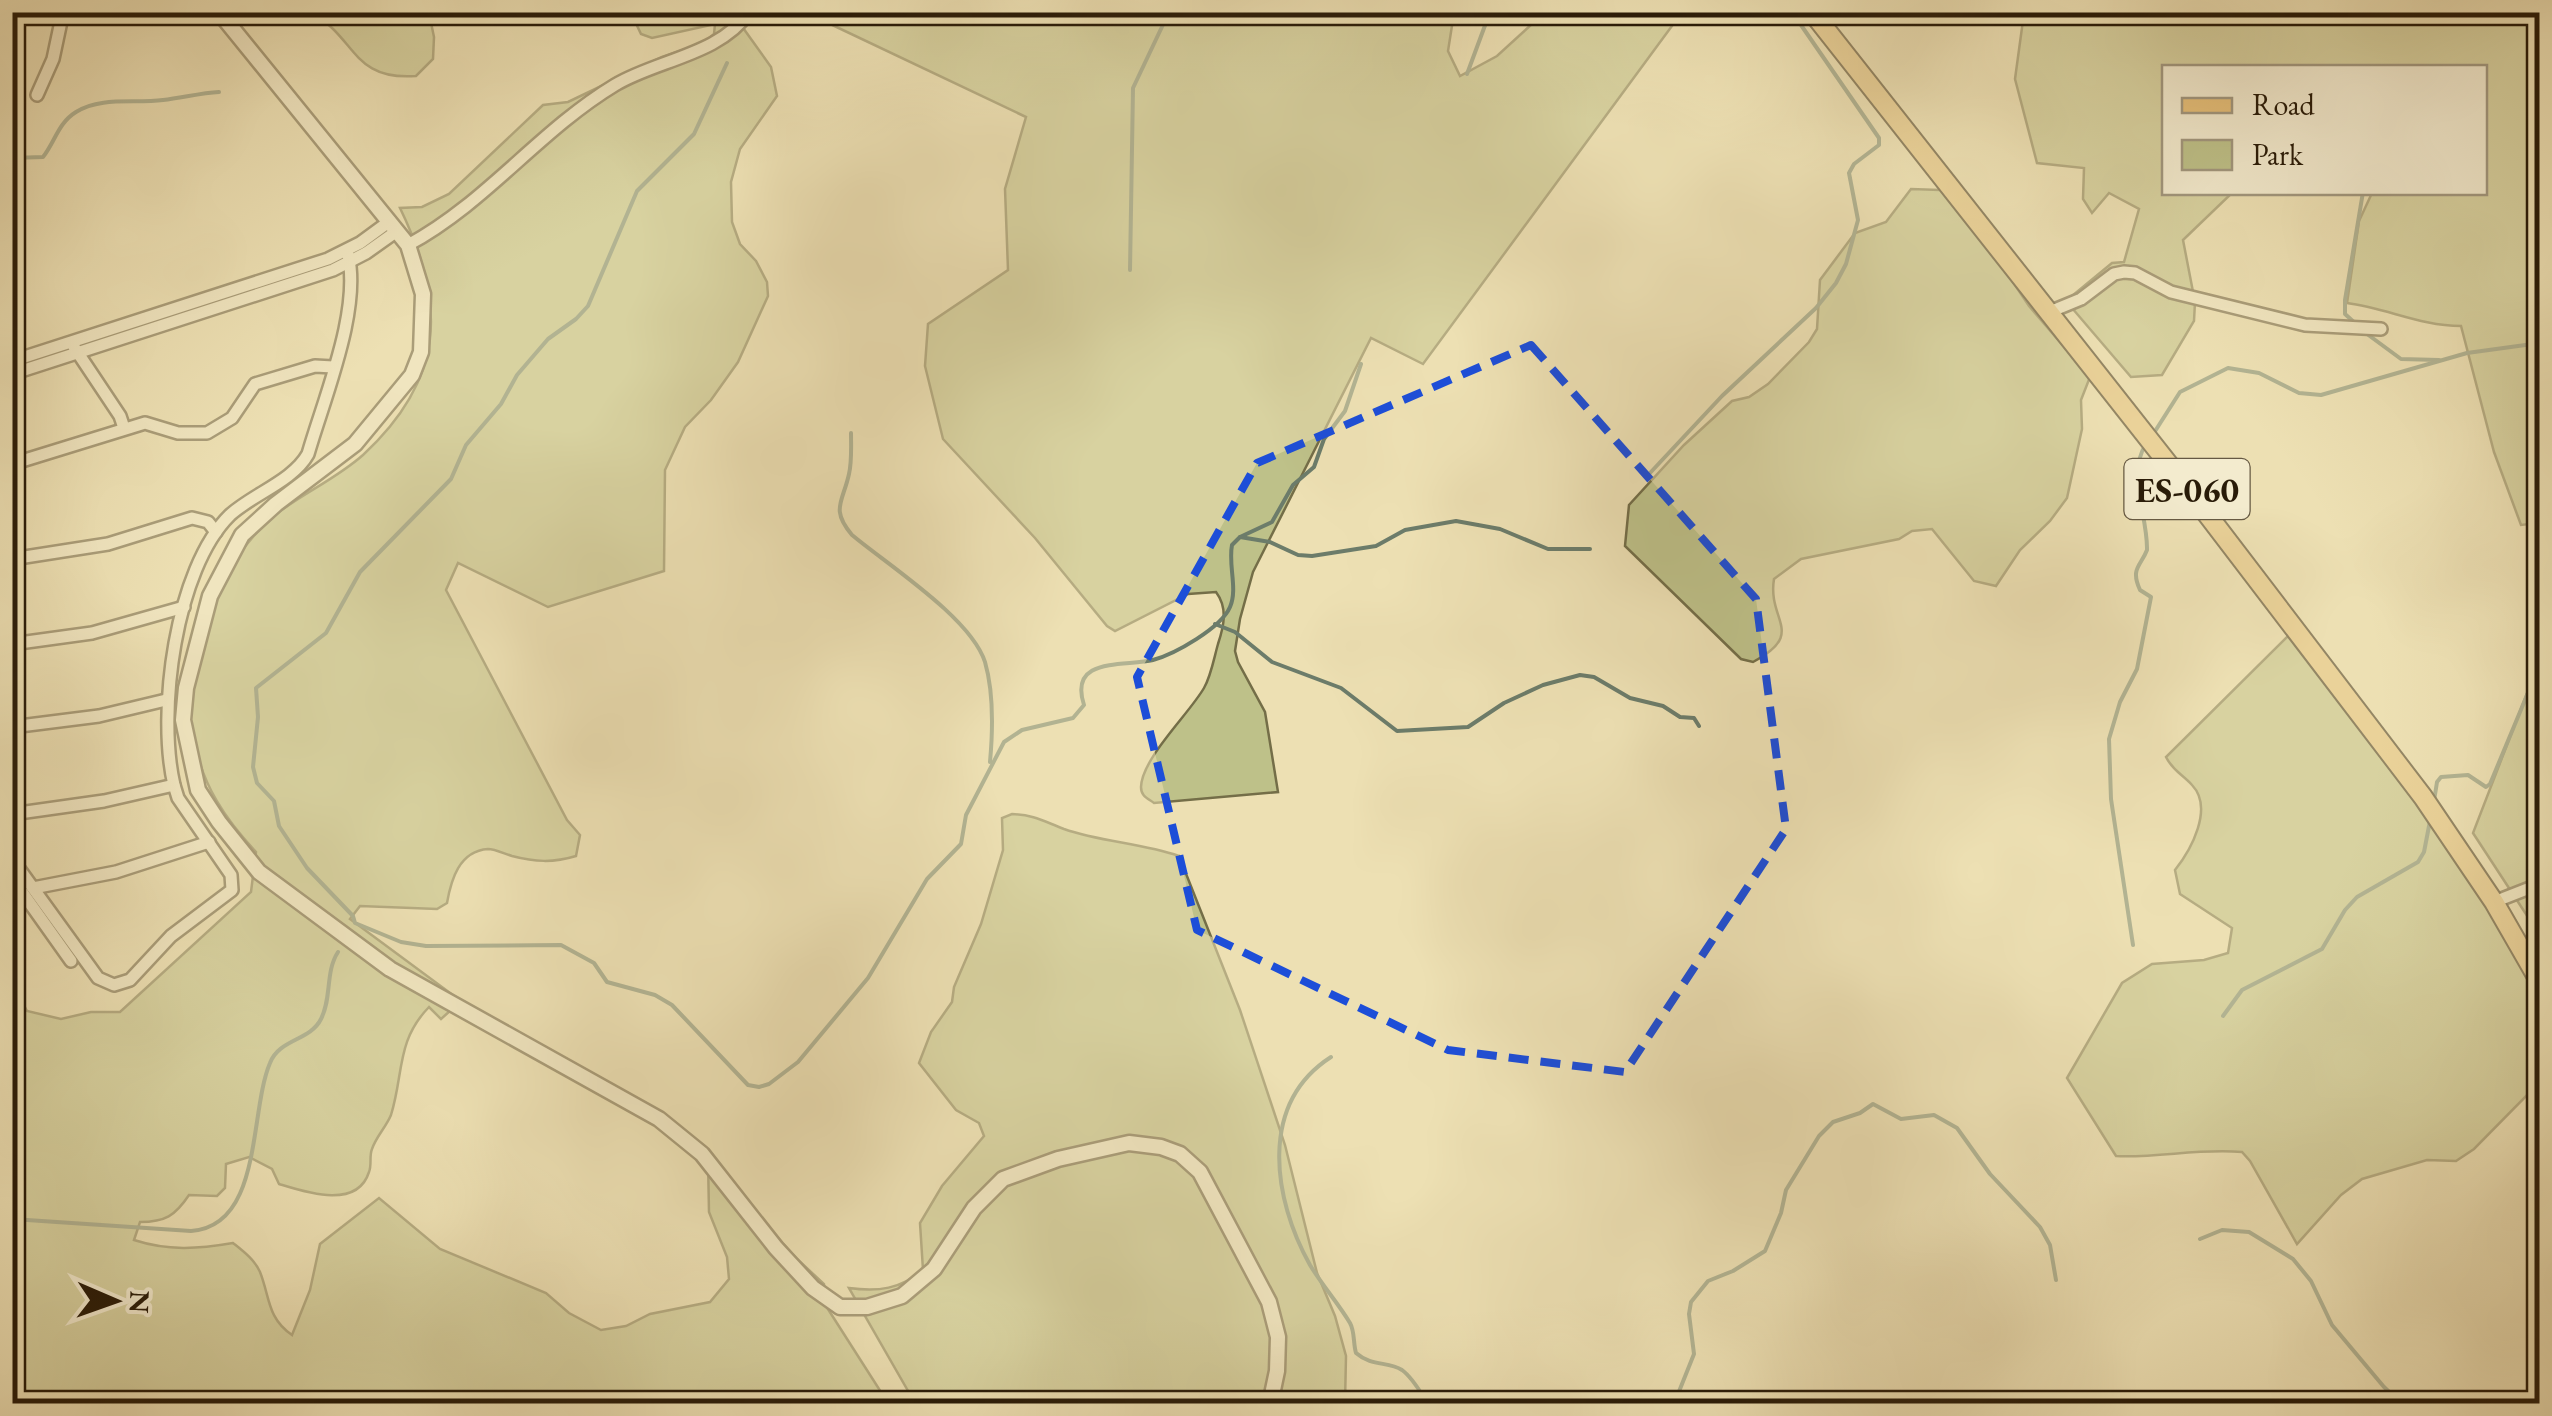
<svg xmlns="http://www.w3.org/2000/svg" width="2552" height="1416" viewBox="0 0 2552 1416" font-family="'EB Garamond',serif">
<rect width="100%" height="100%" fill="#ede0b3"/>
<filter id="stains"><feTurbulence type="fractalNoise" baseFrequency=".002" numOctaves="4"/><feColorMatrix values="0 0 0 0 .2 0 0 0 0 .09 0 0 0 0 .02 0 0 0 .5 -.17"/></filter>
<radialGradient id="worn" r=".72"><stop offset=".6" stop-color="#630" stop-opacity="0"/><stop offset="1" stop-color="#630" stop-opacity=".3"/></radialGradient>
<g fill="#bec189" stroke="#746e48" stroke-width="2.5">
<path d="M1676,12L1680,15L1423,364L1371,338L1253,572L1240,619L1235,651L1238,662L1265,712L1278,792L1154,803C1147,798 1141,796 1141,787C1142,758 1189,714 1204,688C1211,676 1214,658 1218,644C1224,626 1228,608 1216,592L1188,594L1115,631L1107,626L1035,538L943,439L925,366L928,324L1008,270L1005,189L1026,117L807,13H1454L1448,51L1460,76L1497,56L1544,13Z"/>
<path d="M311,13H429L434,37L433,59L416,76C351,81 356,36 311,13Z"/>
<path d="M631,13H741V25L771,67L777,96L740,149L731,182L732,222L740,244L756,261L767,282L768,296L738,362L711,400L685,427L665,470L664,571L548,607L458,563L446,590L567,820L580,835L576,856C553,863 535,862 512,856C505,854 495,849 488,849C459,851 451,880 447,903L437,909L360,906L350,919L461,1001L441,1019L429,1007C396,1041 404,1073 391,1115C386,1127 376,1137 372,1149C369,1156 372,1165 369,1172C357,1210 305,1192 279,1184L272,1169L249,1157L226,1164L225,1188L217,1196L189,1195C175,1216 165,1222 140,1222L134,1240C168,1251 198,1249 233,1243C243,1251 255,1260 260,1272C270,1297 267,1318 292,1335L310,1290L320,1244L379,1198L440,1249L546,1293L569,1313L601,1330L626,1326L650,1314L710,1302L729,1279L727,1257L709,1212L708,1160L797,1259L824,1284L826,1306L888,1403H13L12,983L27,1011L61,1019L91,1012H120L251,892L256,852C225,819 203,786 194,741C192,732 188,721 188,711C187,697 194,681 197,667C212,604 224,559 275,515C303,493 336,479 363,455C445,379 447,305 400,208L422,207L449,194L543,105L568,102L662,57L704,43L714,34L715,24L652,38L641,34Z"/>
<path d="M2024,13H2539V523L2521,525L2494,452L2461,326C2421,326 2386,308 2347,303L2359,221L2372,193L2484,192V68H2164V192L2232,193L2183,240L2195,302L2194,321L2162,375L2131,377L2066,301L2112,263L2124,262L2139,209L2109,193L2092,213L2083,199L2084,168L2037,163L2015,79Z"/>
<path d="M1948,185L2029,306L2090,377L2081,400L2082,429L2067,498L2050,521L2020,550L1996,586L1974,581L1932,529L1912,531L1899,539L1801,559L1774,579C1767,621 1807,633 1753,662L1741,659L1625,546L1629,505L1684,445L1732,401L1749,397L1768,384L1809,342L1817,329L1820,280L1855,233L1886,222L1911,189L1940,190Z"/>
<path d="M2290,634L2413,795L2539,986V1083L2474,1149L2456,1161L2427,1160L2362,1179L2341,1195L2297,1244L2250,1161L2242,1152C2199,1148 2159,1158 2116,1156L2067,1078L2122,983L2152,964L2204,960L2228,953L2232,928L2180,894L2175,870C2191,850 2214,808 2192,785C2182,774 2173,771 2166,757Z"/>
<path d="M2539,662V934L2473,833Z"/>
<path d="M1012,814C1035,815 1043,821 1064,829C1101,842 1141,843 1179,856L1240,1010L1285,1145L1317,1273L1335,1316L1346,1356L1345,1403H915L849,1288C878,1292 901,1289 923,1270L920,1223L942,1186L984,1136L979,1123L956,1110L919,1063L931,1032L952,1002L954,987L981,924L1003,850L1002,818Z"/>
</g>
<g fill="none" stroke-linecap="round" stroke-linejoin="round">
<g stroke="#6c7c6a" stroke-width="4">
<path d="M727,63L694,134L637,191L588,306L576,319L548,339L517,375L501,404L466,445L451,479L360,572L326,633L256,688L258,717L253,767L257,783L274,801L279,826L307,868L353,916L355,923L401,942L426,946L561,945L594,963L607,982L655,995L672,1005L748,1085L759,1087L769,1084L798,1062L868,978L927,879L961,844L966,815L1004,742L1022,730L1073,718L1084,705C1068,656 1125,667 1153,660C1175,654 1221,628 1230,607C1238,589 1228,565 1232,545L1240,537L1272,522L1293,485L1314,467L1324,439L1345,411L1361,364"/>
<path d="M1467,74L1490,12"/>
<path d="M12,158L43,157C55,142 58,123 76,112C101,96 135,104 163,100C182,98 200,93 219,92"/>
<path d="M1130,270L1133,88L1169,12"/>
<path d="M2356,324L2345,314V300L2363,192"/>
<path d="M2363,331L2401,359L2439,360"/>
<path d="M851,433C851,446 852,461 849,474C843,502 830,509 852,535C888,565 971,618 985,662C994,693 993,729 990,762"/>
<path d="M2152,436L2180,392L2228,368L2259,373L2299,393L2321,395L2467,353L2540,343"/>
<path d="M1650,473L1722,396L1816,308L1836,283L1846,264L1858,220L1849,173L1854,164L1879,145V138L1792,12"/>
<path d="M1240,537L1270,542L1298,555L1312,556L1376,546L1405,530L1456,521L1500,529L1548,549H1590"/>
<path d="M1215,624L1235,632L1272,662L1341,688L1397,731L1468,727L1504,703L1543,685L1580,675L1594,677L1630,698L1663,706L1680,717L1694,718L1699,726"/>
<path d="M2434,801L2437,782L2441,777L2468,775L2486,787L2490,784L2540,664"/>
<path d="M2133,945L2111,799L2109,739L2120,702L2137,669L2151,597L2140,590C2130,568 2141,566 2147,550C2148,515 2126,475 2146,444"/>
<path d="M2223,1016L2242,990L2322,949L2345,910L2357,897L2418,862L2424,852L2430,821"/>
<path d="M1331,1057C1258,1104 1273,1199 1310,1265C1322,1285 1338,1303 1350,1323C1355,1332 1353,1343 1356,1353C1372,1367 1388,1361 1402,1370C1413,1378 1421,1393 1428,1404"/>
<path d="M12,1219L191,1231C263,1226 249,1112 270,1063C279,1039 310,1041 321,1019C332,998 325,972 338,952"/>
<path d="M2200,1239L2222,1230L2249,1232L2293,1259L2311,1281L2332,1325L2384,1387L2402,1404"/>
<path d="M1674,1404L1694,1354L1689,1314L1691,1302L1708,1281L1733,1271L1765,1251L1781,1213L1786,1190L1819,1136L1833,1122L1860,1113L1873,1104L1901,1119L1934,1115L1957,1128L1990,1174L2040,1227L2050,1245L2056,1280"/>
</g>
<defs>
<g id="minor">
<path d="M37,95L53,59L63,12"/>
<path d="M408,245C486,203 539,131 615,85C656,60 720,55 749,12"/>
<path d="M2047,313L2081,299L2114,274L2124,272L2135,273L2171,292L2305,325L2381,329"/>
<path d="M74,347L120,416L124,428"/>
<path d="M12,361L328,259L360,243L390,221"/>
<path d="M12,374L333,270L366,253L397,231"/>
<path d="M12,464L145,423L178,433H207L232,418L255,384L315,366L333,367"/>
<path d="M12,559L108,544L192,518L208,522L216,532"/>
<path d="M12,644L92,633L184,607"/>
<path d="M12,727L99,716L166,700"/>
<path d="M12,814L104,801L174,785"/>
<path d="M12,859L98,978L114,985L130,980L171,936L232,890L231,875L178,798L174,785C157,713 175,569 230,515C253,494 293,481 308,454C324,398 363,306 347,251"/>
<path d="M12,878L71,961"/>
<path d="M33,888L116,872L209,842"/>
<path d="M2494,902L2540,884"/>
</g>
<path id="tertiary" d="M219,12L408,245L423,294L421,352L412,375L355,444L276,504L242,535L210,596L186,688L183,720L198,790L219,822L259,872L390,969L659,1119L702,1154L776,1248L813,1288L840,1307H867L902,1296L934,1269L974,1208L1003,1179L1058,1159L1129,1143L1161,1147L1180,1154L1200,1172L1269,1302L1278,1337L1277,1371L1270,1404"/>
<path id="primary" d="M1812,12L2181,480L2423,797L2494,902L2540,982"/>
</defs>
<use href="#minor" stroke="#5a4c33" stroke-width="16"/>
<use href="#tertiary" stroke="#5a4c33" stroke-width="19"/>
<use href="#primary" stroke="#291b08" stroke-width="22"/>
<use href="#minor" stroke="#f3ebce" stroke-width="11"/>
<use href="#tertiary" stroke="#f3ebce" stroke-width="14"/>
<use href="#primary" stroke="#e6c07a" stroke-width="18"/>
</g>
<path d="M0 0H2552V1416H0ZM1531,345L1756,599L1786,829L1625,1072L1448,1050L1197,930L1137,677L1257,463Z" fill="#ede0b3" fill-opacity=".55" fill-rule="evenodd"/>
<path fill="none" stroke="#1d4ed8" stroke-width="8" stroke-dasharray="20 12" stroke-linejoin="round" d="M1531,345L1756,599L1786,829L1625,1072L1448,1050L1197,930L1137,677L1257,463Z"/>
<g text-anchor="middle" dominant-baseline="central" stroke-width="8" stroke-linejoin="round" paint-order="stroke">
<rect fill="#f3ebce" stroke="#665943" stroke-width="2.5" x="2124.5" y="459" width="125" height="60" rx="8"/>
<g font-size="35" font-weight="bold" fill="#291b08">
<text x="2187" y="489">ES-060</text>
</g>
</g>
<rect width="2552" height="1416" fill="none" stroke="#ede0b3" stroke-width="50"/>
<rect x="15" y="15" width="2522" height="1386" fill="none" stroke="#291b08" stroke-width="5"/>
<rect x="25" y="25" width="2502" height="1366" fill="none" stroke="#291b08" stroke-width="2.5"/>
<rect x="2162" y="65" width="325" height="130" fill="#f3ebce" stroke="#a2987f" stroke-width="2.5"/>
<rect x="2182" y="98" width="50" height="15" fill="#e6c07a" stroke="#a2987f" stroke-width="2.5"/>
<text x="2252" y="115" font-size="30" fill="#291b08">Road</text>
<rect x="2182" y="140" width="50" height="30" fill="#bec189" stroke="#a2987f" stroke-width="2.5"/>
<text x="2252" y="165" font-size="30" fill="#291b08">Park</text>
<g transform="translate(115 1301) rotate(92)" stroke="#f3ebce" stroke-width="8" paint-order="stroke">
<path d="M0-8L18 38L0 25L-18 38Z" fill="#291b08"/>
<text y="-15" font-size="28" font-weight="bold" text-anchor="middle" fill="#291b08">N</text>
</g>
<rect width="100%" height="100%" filter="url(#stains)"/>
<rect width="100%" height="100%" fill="url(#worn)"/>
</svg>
